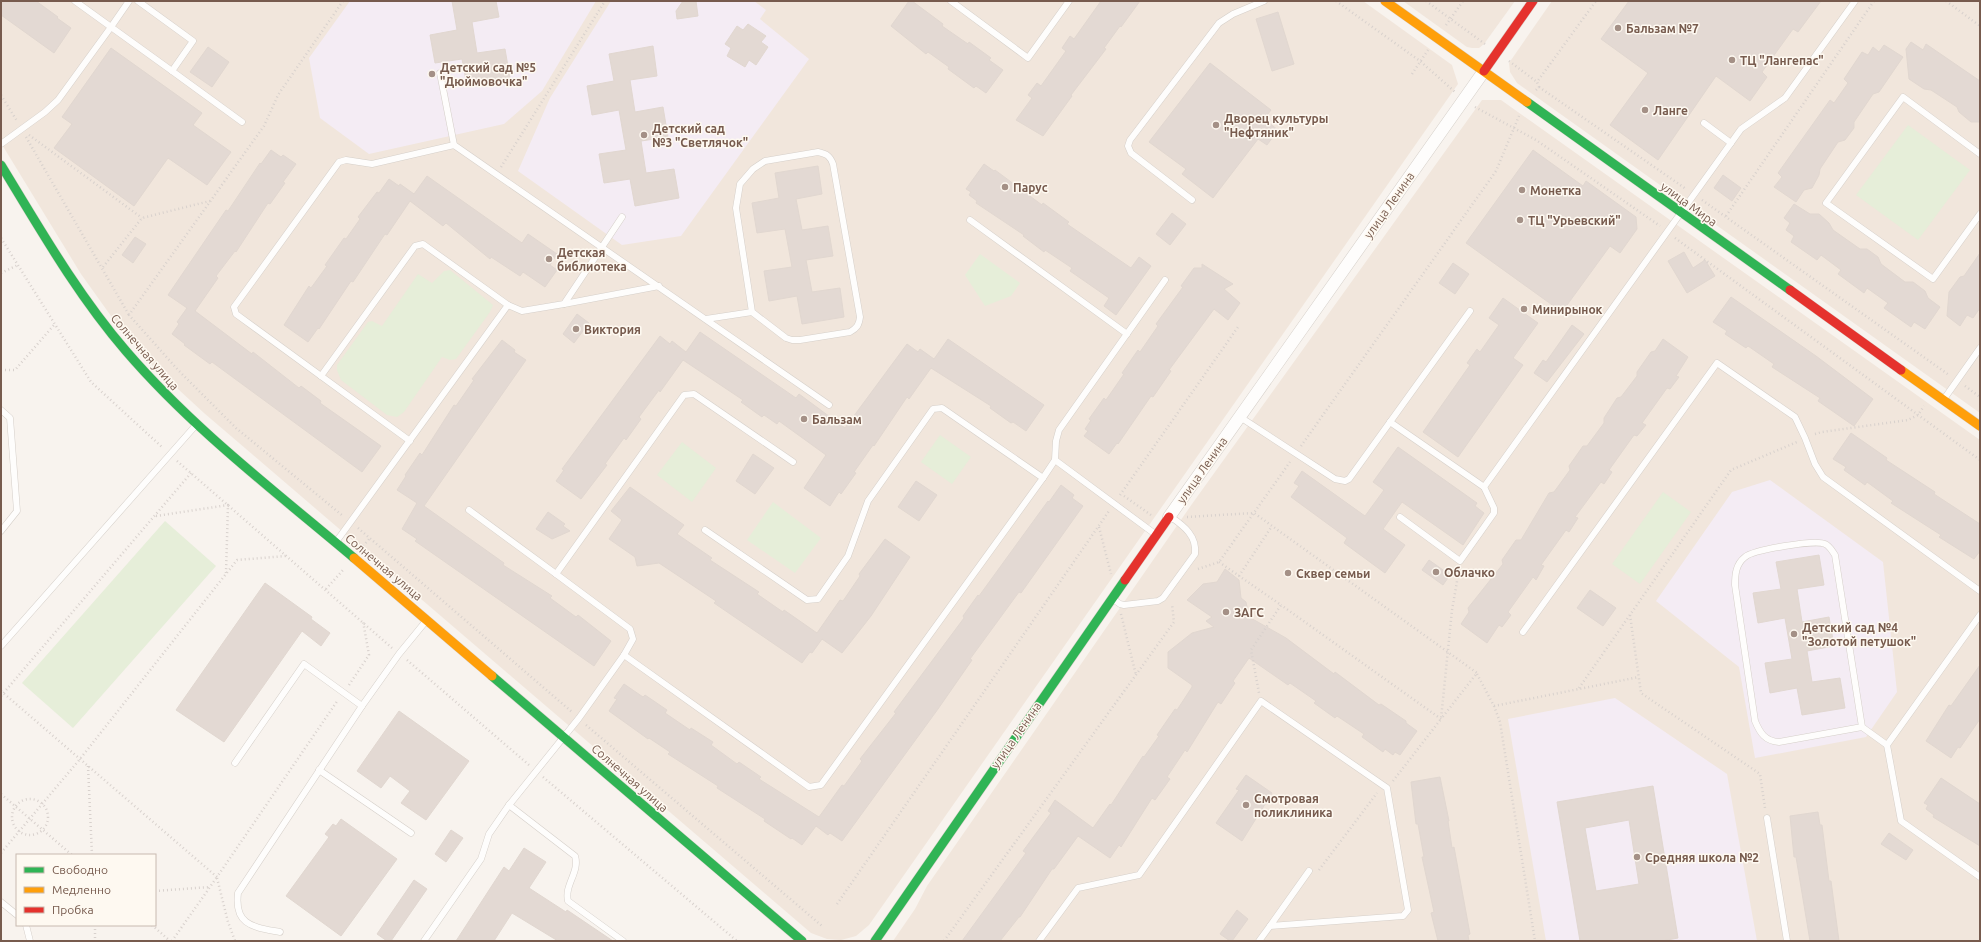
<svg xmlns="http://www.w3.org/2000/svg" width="1981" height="942" viewBox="0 0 1981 942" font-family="Ubuntu,sans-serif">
<rect width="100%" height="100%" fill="#f8f3ee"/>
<g fill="#f1e6dc">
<path d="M1,1H1363L1452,65L1458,84L869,925L856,936L841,940L827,939L811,933L204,413L153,366L111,316L81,274L1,143Z"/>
<path d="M1403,1H1515L1484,44L1479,48H1472L1467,47Z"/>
<path d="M1552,1H1980V413L1517,83L1510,72L1509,63Z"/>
<path d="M1482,100H1501L1980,440V941H893L915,909L927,886L1192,504Z"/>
</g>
<g fill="#f4ecf4">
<path d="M350,1H596L542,91L504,124L369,154L320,118L309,58Z"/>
<path d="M611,1H754L766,10L760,19L809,59L681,236L622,245L518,171L550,98Z"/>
<path d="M1770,480L1883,562L1897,692L1866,737L1755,758L1739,667L1656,601L1732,492Z"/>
<path d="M1615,698L1727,774L1757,941H1546L1508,719Z"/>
</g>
<g fill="#e6eed9">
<path d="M1908,125L1970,170L1918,240L1856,195Z"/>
<path d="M980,254L1020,283L1011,296L985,306L965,275Z"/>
<path d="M450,270L493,305L490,312L456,359L450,360L442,357L404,412L397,417L387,415L341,380L337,370V365L368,322L372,321L382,326L418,274L432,283L444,271Z"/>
<path d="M940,435L971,457L952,484L921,462Z"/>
<path d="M682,442L716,468L692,502L657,475Z"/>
<path d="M1663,492L1691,512L1640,584L1612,564Z"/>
<path d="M773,502L821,538L795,573L747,540Z"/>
<path d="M165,521L216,566L73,728L22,683Z"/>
</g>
<g fill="#e3d9d3" stroke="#e1d7d0" fill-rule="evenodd">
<path d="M1,1H36L58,17L57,18L71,28L54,53L1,15Z"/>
<path d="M452,1H496L499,17L472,22L477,53L505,49L510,78L467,86L462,59L435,63L430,35L457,30Z"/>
<path d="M683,1H696L698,16L677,19L676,11Z"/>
<path d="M909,1H912L943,24L942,26L968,44L969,42L991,58L989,60L1003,70L986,93L976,86L974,88L948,69L949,67L928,52L926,54L891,26Z"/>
<path d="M1101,1H1140L1121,27L1120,26L1104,48L1106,49L1071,95L1072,96L1043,136L1016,120L1032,98L1028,95L1037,83L1041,86L1066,51L1062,48L1070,36L1074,39Z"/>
<path d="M1629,1H1821L1798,32L1793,29L1762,72L1767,77L1750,101L1716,76L1658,160L1610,125L1648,73L1601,39Z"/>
<path d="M1278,12L1294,64L1272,71L1256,19Z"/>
<path d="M748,24L766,36L761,42L768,47L756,65L749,60L745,67L727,56L731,48L725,44L737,26L743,30Z"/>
<path d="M1911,42L1923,50L1926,44L1980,81V122H1971L1959,112L1957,107L1931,90L1924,89L1909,79L1906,49Z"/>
<path d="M1884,45L1903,57L1879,92L1873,94L1854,122V128L1845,140L1838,142L1820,169L1819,175L1812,188L1804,190L1796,202L1774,187L1782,177L1778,173L1830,100L1834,103L1848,83L1844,79L1862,52L1868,55L1873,47L1879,52Z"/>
<path d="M653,46L657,76L630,80L635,112L663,107L668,137L641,141L646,173L674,169L679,198L635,206L630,179L604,183L599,154L626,150L619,110L592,115L587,86L614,81L609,54Z"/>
<path d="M208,47L229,62L212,87L190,72Z"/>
<path d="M111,48L202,113L193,125L231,152L207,185L168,158L134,206L54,148L72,124L62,117Z"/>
<path d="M1210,63L1271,110L1264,119L1278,130L1267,145L1258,139L1213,198L1182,174L1186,169L1149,142Z"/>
<path d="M271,150L281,157L283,155L296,164L283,182L285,183L270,204L268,203L236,252L235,251L216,276L218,278L195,311L252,354L253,352L299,388L301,386L321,401L320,403L381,446L362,472L212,362L210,364L184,345L185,344L172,334L179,324L177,322L187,308L168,295L226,210L228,211L260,163L261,164Z"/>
<path d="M1533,150L1583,186L1586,181L1636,217L1637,229L1620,253L1610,246L1562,312L1466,243Z"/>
<path d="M984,164L994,171L995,170L1042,205L1043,203L1069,222L1067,224L1131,268L1139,257L1151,266L1116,315L1104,306L1109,298L1070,271L1072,268L1045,250L1044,252L1023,236L1024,235L976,203L977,201L969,195L971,192L966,189Z"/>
<path d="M818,166L822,194L796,199L802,230L828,226L833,256L806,260L812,292L840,288L844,317L802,324L797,296L769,301L764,271L792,267L785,229L757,233L752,203L779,198L775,173Z"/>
<path d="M1723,175L1741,188L1732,201L1714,188Z"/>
<path d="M427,176L522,243L528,234L557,254L550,265L557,270L545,287L523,272L520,276L491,257L490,259L446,223L443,226L410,201L387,235L385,234L353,282L351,281L319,329L318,328L308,342L284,325L309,286L311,288L327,266L325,265L344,238L346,239L360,219L358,217L377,192L379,193L389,179L399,186L400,184L414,194Z"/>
<path d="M1794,204L1810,214H1819L1829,223L1833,230L1860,249H1867L1878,257L1881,264L1905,282H1913L1925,291L1928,298L1940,307L1925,329L1914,322L1911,327L1884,308L1888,303L1867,288L1864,293L1838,274L1841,270L1821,255L1817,260L1791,242L1794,236L1786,230L1790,223L1784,218Z"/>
<path d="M1172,213L1186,224L1170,245L1156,234Z"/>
<path d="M135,237L146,244L133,263L122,255Z"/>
<path d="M1684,252L1693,268L1705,260L1715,276L1687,293L1668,261Z"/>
<path d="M1980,253V308L1973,318L1967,315L1960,326L1947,316L1949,292L1960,277L1964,276Z"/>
<path d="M1453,263L1469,274L1455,294L1439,283Z"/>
<path d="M1202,264L1233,284L1224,289L1240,303L1228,320L1214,309L1169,370L1171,371L1153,397L1151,396L1118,444L1117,443L1109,454L1084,436L1088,431L1085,429L1091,420L1089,419L1104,398L1106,400L1124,374L1122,373L1138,350L1140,352L1158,326L1156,324L1183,287L1181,286L1194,268H1202Z"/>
<path d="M1731,297L1816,356L1873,399L1854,426L1818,401L1820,398L1772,367L1774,364L1748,346L1746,348L1725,334L1727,331L1713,322Z"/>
<path d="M1503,298L1538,323L1513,358L1523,365L1458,457L1423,432L1470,365L1467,363L1477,349L1480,352L1499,325L1489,318Z"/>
<path d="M577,314L589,323L574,343L563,334Z"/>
<path d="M1572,325L1584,334L1547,382L1534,373L1543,360L1546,362Z"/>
<path d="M700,332L796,398L799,394L845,428L907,344L918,352L920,349L934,359L948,339L1044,405L1026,431L1013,422L1011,423L990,408L991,406L931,368L909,399L907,397L874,446L873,445L854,472L856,473L841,494L839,492L830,506L804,488L826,455L779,421L777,424L764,415L762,417L741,402L743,400L683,360L660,392L659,390L639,417L641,419L626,440L624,438L605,464L607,465L581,499L556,481L564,470L562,469L660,336L670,344L672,341L686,352Z"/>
<path d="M1663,339L1688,357L1676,376L1679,377L1670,389L1667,388L1642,423L1646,425L1637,436L1634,435L1609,470L1612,472L1604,484L1601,482L1575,517L1578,518L1569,532L1566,530L1541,565L1544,566L1536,580L1533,577L1508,612L1511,615L1502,627L1499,625L1487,643L1461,624L1469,612L1468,608L1503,564L1502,560L1516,540H1521L1549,493L1554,492L1570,470L1569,466L1583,446H1587L1604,423V418L1617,398L1621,397L1637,376V372L1651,352L1655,351Z"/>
<path d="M502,340L515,350L514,352L526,360L424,506L504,563L503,565L552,596L550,598L576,617L578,615L611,641L594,666L415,541L417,539L402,529L417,503L397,490L406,476L405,475L420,453L422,455L454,405L456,406L474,380L472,379Z"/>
<path d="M1851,433L1887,458L1886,460L1935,492L1934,494L1980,524V551L1974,559L1939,537L1941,535L1891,503L1893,501L1867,482L1865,485L1844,470L1846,467L1833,459Z"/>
<path d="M1398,447L1477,503L1475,506L1484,513L1463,545L1402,502L1383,529L1405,545L1385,573L1344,543L1347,538L1291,497L1299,486L1294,483L1302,471L1365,516L1384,490L1373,482Z"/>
<path d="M753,454L774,468L755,494L736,481Z"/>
<path d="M916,481L937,495L919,521L898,507Z"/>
<path d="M1061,485L1074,495L1072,498L1083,506L1021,593L1019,592L970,659L972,660L938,709L842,841L830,833L828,835L816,826L802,845L792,838L791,839L764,821L765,819L717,788L718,786L668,754L670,752L649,738L648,739L609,711L617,699L614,698L624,684L643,697L645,695L667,710L665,713L690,730L691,728L713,742L711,745L737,764L739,762L761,777L759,779L819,817L842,785L844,786L862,761L860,759L896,713L894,712L964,618L963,616L978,595L979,596L1048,501L1049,502Z"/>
<path d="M630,487L684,525L677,534L712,558L710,560L759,592L757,594L783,612L784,610L817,633L840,600L843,601L860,576L859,574L885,539L910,557L871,616L842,653L822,639L812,653L810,652L802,663L714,603L716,601L659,563L637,566L635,557L609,539L622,520L611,511Z"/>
<path d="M548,512L565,524L563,526L570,531L552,539L536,529Z"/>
<path d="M1819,555L1824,585L1797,589L1802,622L1829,617L1834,646L1807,651L1812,682L1840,678L1845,708L1802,715L1797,688L1770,693L1765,663L1792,659L1785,618L1758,623L1753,593L1781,589L1776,562Z"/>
<path d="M1429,560L1450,575L1443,585L1422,570Z"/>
<path d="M1225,569L1239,580L1241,598L1246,602L1249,617L1286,638L1334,674L1335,672L1379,705L1381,704L1406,721V723L1417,731L1400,755L1395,752L1393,755L1385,749L1383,752L1362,737L1364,734L1337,716L1335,718L1314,703L1316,701L1290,683L1288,685L1249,658L1233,681L1235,683L1221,704L1218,702L1187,752L1185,750L1167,777L1170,779L1155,800L1152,798L1121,847L1119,845L1110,858L1078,836L1054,869H1052L1020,917H1019L1000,941H962L1026,853L1023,851L1051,813L1048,811L1055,800L1093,828L1110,804L1111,805L1143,756L1144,757L1159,736L1157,735L1175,709L1177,710L1192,687V685L1168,668V652L1192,633L1214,627L1206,621L1212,617L1187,600L1203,584L1217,582Z"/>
<path d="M265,583L312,617L311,619L330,633L321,646L302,631L224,742L176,710Z"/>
<path d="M1590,590L1616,608L1603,626L1577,608Z"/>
<path d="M1980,665V719L1960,748L1958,747L1951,758L1926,741L1949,705L1951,706Z"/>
<path d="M399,711L469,761L426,820L401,803L410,791L390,776L381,788L357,771Z"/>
<path d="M1246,775L1272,793L1242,841L1216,823L1239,790L1236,789Z"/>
<path d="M1440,777L1449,821H1448L1452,848L1454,847L1470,934L1468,935L1469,941H1438L1431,913L1434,912L1422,857H1424L1418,824H1416L1411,782Z"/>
<path d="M1941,778L1980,804V846L1933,817L1934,815L1926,809L1928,805L1924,803Z"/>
<path d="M1653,786L1678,938L1662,941H1580L1557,802ZM1629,820L1639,884L1596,891L1585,828Z"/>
<path d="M1818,812L1820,825H1822L1829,881H1831L1839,941H1810L1796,857H1794L1790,816Z"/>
<path d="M341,819L397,859L341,936L286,896L329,837L325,834L333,824L336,826Z"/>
<path d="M451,830L463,838L446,862L435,854Z"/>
<path d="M1889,833L1913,850L1906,860L1881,844Z"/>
<path d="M524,848L546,862L529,888L566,912L567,910L613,941H558L512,913L494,941H456L504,867L509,871Z"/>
<path d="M414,880L427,889L391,941H387L377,934Z"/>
<path d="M1237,910L1248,919L1232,941H1230L1220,934Z"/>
</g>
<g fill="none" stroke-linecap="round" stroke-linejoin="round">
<defs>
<g id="lane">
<path d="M129,1L111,27L172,71"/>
<path d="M138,1L193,41L172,71L242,122"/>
<path d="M951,1L1028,58L1069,1"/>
<path d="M440,73L454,145L829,405"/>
<path d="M1704,123L1731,143"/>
<path d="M1,144L45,112L58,100L111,27L75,1"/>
<path d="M1980,154L1903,97L1826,203L1933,279L1980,214"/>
<path d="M1192,200L1131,153L1128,146L1130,140L1219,23L1233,14L1264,1"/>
<path d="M970,220L1127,334"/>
<path d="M564,304L659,286"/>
<path d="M508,305L522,311L564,304L622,217"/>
<path d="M706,319L752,312L786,338L792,340H800L850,332C857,328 859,325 860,317L833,164C830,156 827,154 818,152L765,161L753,169L740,184L736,208L752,312"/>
<path d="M321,376L415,246L423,244L508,305L336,542"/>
<path d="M1944,399L1980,348"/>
<path d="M1,410L10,418L17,511L1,531"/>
<path d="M1240,417L1335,479L1345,481L1349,479L1470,311"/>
<path d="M1390,422L1484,487L1731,143L1741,129L1785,98L1855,1"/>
<path d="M410,441L236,314L234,307L339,162L346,160L372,164L454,145"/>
<path d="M1055,460L1155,534"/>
<path d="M469,510L556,574"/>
<path d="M1400,517L1460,561L1494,513V508L1484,487"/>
<path d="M705,530L807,600L818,599L848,556L868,501L933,409L942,408L1043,478"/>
<path d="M1113,599L1120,604L1124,605L1158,601L1163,598L1195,554C1197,536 1184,526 1171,517"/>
<path d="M1980,615L1887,745L1901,821L1980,877"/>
<path d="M1523,632L1717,363L1795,417L1805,438L1815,464L1823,477L1980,591"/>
<path d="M1,646L196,425"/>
<path d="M624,655L633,639L630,629L556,574L684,395L694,394L793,462"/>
<path d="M1862,727L1835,555C1832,551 1830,546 1825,544C1816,539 1753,550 1745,557C1736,564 1735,574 1735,585L1755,721C1760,733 1765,741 1779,742L1862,727L1887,745"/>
<path d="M235,763L304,664L362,706"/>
<path d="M319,770L411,833"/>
<path d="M1767,818L1787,941"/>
<path d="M1,902L17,915"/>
<path d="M26,925L30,941"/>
<path d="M1270,926L1309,871"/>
<path d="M280,932C254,927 234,926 238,893L362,706L399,654L426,621"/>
<path d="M424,941L481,859L489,834L509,805"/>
<path d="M623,941L568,901C564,885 580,872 575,856L509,805L579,718L624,655L809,787L821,785L1043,478L1055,460L1056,441L1059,430L1165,280"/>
<path d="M1039,941L1078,888L1139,875L1261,701L1387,788L1408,910L1403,916L1270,926L1259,941"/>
</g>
<path id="street" d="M1169,517L1484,71"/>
<g id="fast">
<path d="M1527,102L1790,290"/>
<path d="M1,165C40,229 77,294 126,351C193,429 276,492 354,558"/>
<path d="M492,676L802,941"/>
<path d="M875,941L1125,580"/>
</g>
<g id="slow">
<path d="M1385,1L1527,102"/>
<path d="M1901,370L1980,426"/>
<path d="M354,558L492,676"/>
</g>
<g id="jam">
<path d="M1484,71L1533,1"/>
<path d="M1790,290L1901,370"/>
<path d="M1125,580L1169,517"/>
</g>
</defs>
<use href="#lane" stroke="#d5cfc9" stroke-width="7"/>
<use href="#street" stroke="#d5cfc9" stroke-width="13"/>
<use href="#fast" stroke="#d8d0ca" stroke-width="10"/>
<use href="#slow" stroke="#d8d0ca" stroke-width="10"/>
<use href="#jam" stroke="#d8d0ca" stroke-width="10"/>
<g stroke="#d8d1cd" stroke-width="2.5" stroke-dasharray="1 3" stroke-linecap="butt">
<path d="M343,1L278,95L264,126L129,315L179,371L236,428L343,516"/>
<path d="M1336,1L1420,61L1455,92"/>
<path d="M1426,1L1485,44"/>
<path d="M1946,1L1980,26"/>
<path d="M1446,25L1463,1"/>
<path d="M1509,61L1537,82"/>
<path d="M1412,74L1428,50"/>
<path d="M1539,87L1686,189"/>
<path d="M1536,90L1539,87L1537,82L1596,1"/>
<path d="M1,95L17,121"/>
<path d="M1475,107L1536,140L1660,226"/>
<path d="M29,135L142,218"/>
<path d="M26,137L129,315"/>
<path d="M501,167L605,1"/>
<path d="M1702,200L1949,375"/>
<path d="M1726,216L1874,1"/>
<path d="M1,238L91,382L163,448"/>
<path d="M1675,238L1980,460"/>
<path d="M103,267L142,218L210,201"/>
<path d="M1,273L18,265"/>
<path d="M1,370H15L54,325"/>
<path d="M1965,386L1980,397"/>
<path d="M1815,434L1822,432L1908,420L1918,415L1924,406"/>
<path d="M1301,446L1496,171L1519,116"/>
<path d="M177,461L392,648"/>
<path d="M1120,495L1238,327"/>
<path d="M1124,496L1151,515"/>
<path d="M156,516L228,505L226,573"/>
<path d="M1187,517L1254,513L1477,673L1441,719L1281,605"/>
<path d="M1099,527L1111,574"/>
<path d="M358,528L572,712"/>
<path d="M363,546L370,538"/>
<path d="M1219,562L1281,605L1251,650L1259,693"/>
<path d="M1198,569L1219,562L1290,462"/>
<path d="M1239,576L1272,526"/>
<path d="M326,589L343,570"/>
<path d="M1121,614L1136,675"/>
<path d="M1630,615L1641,693L1760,774L1765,808"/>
<path d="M407,660L529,765"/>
<path d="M1477,674L1494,706L1500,722L1535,941"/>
<path d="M349,685L369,655L363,621"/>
<path d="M1579,688L1731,470L1797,442"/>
<path d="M1,691L217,877L338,700"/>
<path d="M1,696L191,473"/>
<path d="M1494,706L1639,677"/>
<path d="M586,725L822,926"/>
<path d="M88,766L92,855"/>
<path d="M543,777L737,941"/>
<path d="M1393,781L1441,719L1452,610L1459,570"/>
<path d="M1,794L72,855"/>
<circle cx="30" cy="817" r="18"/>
<path d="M1,853L80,759L237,560L286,556"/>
<path d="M1319,870L1377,793"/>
<path d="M217,878L228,922L235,941"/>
<path d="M155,891L210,887"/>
<path d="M837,904L1109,511"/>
<path d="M95,925V941"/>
<path d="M152,925L170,941"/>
<path d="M172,941L217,877"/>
<path d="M944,941L1174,622L1172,604"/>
</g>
<use href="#lane" stroke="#fefdfc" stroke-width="6"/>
<use href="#street" stroke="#fefdfc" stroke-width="12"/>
<use href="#fast" stroke="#30b455" stroke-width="9"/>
<use href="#slow" stroke="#ff9f0a" stroke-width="9"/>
<use href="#jam" stroke="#e5322d" stroke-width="9"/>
</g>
<g fill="#a49086" stroke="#fef9f1" stroke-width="1.5">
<circle cx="1618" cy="28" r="4"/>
<circle cx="1732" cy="60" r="4"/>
<circle cx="432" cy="74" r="4"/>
<circle cx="1645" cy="110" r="4"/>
<circle cx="1216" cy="125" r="4"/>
<circle cx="644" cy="135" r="4"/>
<circle cx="1005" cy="187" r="4"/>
<circle cx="1522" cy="190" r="4"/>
<circle cx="1520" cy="220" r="4"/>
<circle cx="549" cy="259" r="4"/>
<circle cx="1524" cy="309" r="4"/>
<circle cx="576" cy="329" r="4"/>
<circle cx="804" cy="419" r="4"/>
<circle cx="1436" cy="572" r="4"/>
<circle cx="1288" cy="573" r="4"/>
<circle cx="1226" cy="612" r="4"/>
<circle cx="1794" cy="634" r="4"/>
<circle cx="1246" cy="805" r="4"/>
<circle cx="1637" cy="857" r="4"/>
</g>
<g text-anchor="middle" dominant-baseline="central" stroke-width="3" stroke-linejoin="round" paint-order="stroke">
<g font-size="12" font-weight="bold" fill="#775b4e" stroke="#fef9f1" text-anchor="start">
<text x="1626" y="28">Бальзам №7</text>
<text x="1740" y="60">ТЦ "Лангепас"</text>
<text x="440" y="67">Детский сад №5<tspan x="440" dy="14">"Дюймовочка"</tspan></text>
<text x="1653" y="110">Ланге</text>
<text x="1224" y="118">Дворец культуры<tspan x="1224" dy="14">"Нефтяник"</tspan></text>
<text x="652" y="128">Детский сад<tspan x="652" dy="14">№3 "Светлячок"</tspan></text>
<text x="1013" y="187">Парус</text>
<text x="1530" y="190">Монетка</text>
<text x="1528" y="220">ТЦ "Урьевский"</text>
<text x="557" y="252">Детская<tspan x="557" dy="14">библиотека</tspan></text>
<text x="1532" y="309">Минирынок</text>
<text x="584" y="329">Виктория</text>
<text x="812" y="419">Бальзам</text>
<text x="1444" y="572">Облачко</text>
<text x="1296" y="573">Сквер семьи</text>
<text x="1234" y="612">ЗАГС</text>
<text x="1802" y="627">Детский сад №4<tspan x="1802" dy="14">"Золотой петушок"</tspan></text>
<text x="1254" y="798">Смотровая<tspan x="1254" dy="14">поликлиника</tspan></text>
<text x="1645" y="857">Средняя школа №2</text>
</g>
<g font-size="12" fill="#775b4e" stroke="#fef9f1">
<text transform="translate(1689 204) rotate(36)">улица Мира</text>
<text transform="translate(1389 205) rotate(-55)">улица Ленина</text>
<text transform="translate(145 352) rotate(49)">Солнечная улица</text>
<text transform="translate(1202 470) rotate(-55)">улица Ленина</text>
<text transform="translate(384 567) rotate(40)">Солнечная улица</text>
<text transform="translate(1016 735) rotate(-55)">улица Ленина</text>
<text transform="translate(630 778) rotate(41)">Солнечная улица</text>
</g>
</g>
<rect width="1981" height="942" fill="none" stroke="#775b4e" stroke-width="4"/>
<rect x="16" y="854" width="140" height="72" fill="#fef9f1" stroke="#c8bab0"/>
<rect x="24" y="867" width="20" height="6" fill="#30b455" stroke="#c8bab0"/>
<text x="52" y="874" font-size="12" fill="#775b4e">Свободно</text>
<rect x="24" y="887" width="20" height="6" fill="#ff9f0a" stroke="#c8bab0"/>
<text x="52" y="894" font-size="12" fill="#775b4e">Медленно</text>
<rect x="24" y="907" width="20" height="6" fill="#e5322d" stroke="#c8bab0"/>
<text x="52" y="914" font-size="12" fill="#775b4e">Пробка</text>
</svg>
